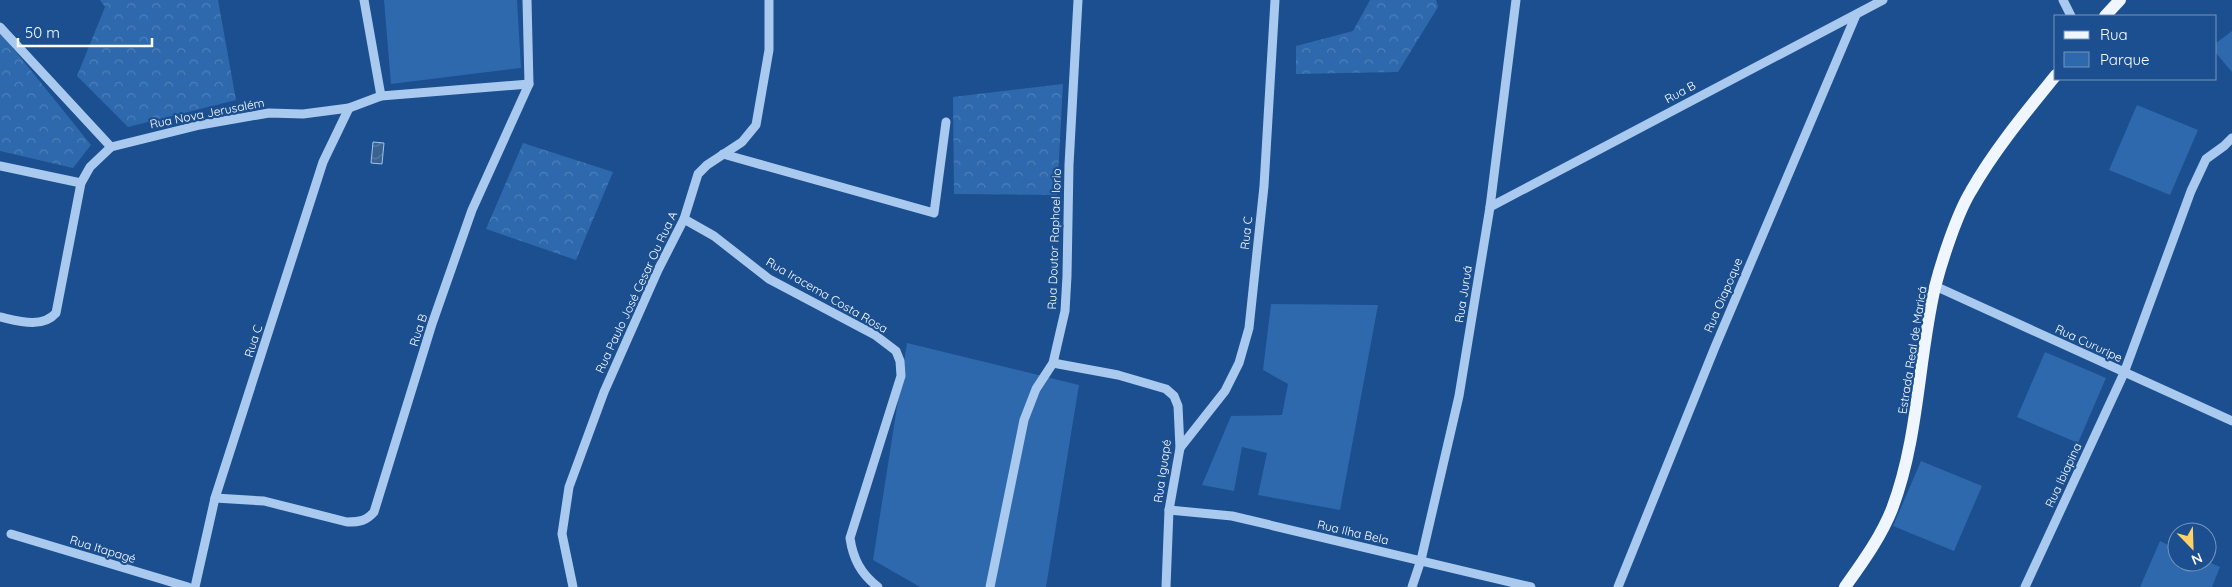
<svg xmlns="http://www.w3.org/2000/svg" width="2232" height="587" viewBox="0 0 2232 587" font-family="Quicksand,sans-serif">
<defs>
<pattern id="forest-crowns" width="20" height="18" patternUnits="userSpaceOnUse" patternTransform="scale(1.25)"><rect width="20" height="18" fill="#2e69ad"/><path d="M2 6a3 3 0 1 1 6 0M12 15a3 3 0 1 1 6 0" fill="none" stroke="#4d80b9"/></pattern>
<pattern id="water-waves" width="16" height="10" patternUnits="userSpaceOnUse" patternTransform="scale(1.25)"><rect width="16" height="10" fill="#3c6290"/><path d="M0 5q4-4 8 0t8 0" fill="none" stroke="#597aa1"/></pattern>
</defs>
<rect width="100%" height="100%" fill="#1b4f8f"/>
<g fill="#2e69ad">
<path d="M384,0H517L521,68L391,84Z"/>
<path d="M2232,31V72L2216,53V43Z"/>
<path d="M2137,105L2198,130L2170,195L2109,170Z"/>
<path d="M1271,304L1378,305L1340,510L1258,495L1267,453L1242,447L1234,491L1202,485L1231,416L1282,415L1288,384L1263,370Z"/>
<path d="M907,343L1079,385L1046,587H920L873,560Z"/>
<path d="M2045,352L2106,378L2078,443L2017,417Z"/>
<path d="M1921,461L1982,486L1954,551L1893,526Z"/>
<path d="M2160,541L2177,549V562L2207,561L2220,567L2212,587H2140Z"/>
</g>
<g fill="url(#forest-crowns)">
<path d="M100,0H218L236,100L128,127L77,76L105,7Z"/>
<path d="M1370,0H1436L1438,7L1398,72L1296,74V46L1353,31Z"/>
<path d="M0,32L91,145L73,168L0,151Z"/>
<path d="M1063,84L1057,195L954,194L953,97Z"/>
<path d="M523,143L613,172L576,260L486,229Z"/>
</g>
<path fill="url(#water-waves)" stroke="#9cc4f0" d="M373,142L384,143L382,164L371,163Z"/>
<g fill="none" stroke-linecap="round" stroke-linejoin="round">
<g stroke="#a9c9ee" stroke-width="9">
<path d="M364,0L381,96"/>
<path d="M2063,0L2071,16"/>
<path d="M0,27L111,147L200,125L269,113L303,114L349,108L381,96L529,84"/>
<path d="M723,154L934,213L946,122"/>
<path d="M0,166L81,183"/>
<path d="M1490,207L1883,0"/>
<path d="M684,219L714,236L769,279L875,335L896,351L900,361L901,376L850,538C853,559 861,574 878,587"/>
<path d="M1935,286L2232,421"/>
<path d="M0,317C18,321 42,329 56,313L81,183L90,167L111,147"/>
<path d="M1053,363L1118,375L1166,389L1174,396L1178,406L1180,448L1169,510L1166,587"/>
<path d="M1180,448L1225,391L1239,363L1249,328L1264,186L1275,0"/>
<path d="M215,498L264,501L347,522C360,522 366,521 374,512L432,324L472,210L529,84L527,0"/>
<path d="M1169,510L1232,516L1531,587"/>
<path d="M11,534L188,587"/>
<path d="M195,587L215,498L323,162L349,108"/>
<path d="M573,587L562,534L569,487L604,392L658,270L684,219L698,174L707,165L742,142L756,125L769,50V0"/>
<path d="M990,587L1024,420L1036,389L1053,363L1065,311L1067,276L1069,165L1078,0"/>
<path d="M1412,587L1421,560L1459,396L1490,207L1516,0"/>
<path d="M1618,587L1715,347L1856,15"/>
<path d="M2025,587L2124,373L2191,191L2206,159L2224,146L2232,138"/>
</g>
<g stroke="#f0f6ff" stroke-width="12">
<path d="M2105,16L2120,0"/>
<path d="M1845,587C1862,563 1881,537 1892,509C1919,438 1918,360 1935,287C1942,260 1957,214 1971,191C1995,149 2026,112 2056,75"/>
</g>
</g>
<g text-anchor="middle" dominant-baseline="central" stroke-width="4.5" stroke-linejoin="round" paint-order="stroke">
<g font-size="12" fill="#fff" stroke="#1b4f8f">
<text transform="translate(1680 92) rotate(-28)">Rua B</text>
<text transform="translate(207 113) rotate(-11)">Rua Nova Jerusalém</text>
<text transform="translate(1246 233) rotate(-84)">Rua C</text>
<text transform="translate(1054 239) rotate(-88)">Rua Doutor Raphael Iorio</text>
<text transform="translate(636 292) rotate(-65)">Rua Paulo José Cesar Ou Rua A</text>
<text transform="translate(1463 294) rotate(-81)">Rua Juruá</text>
<text transform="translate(827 295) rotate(30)">Rua Iracema Costa Rosa</text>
<text transform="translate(1723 295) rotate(-67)">Rua Oiapoque</text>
<text transform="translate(418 330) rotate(-72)">Rua B</text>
<text transform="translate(253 341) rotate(-72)">Rua C</text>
<text transform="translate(2089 343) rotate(25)">Rua Cururipe</text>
<text transform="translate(1912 350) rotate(-81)">Estrada Real de Maricá</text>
<text transform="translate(1162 471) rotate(-82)">Rua Iguapé</text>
<text transform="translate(2063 475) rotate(-65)">Rua Ibiapina</text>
<text transform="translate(1353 532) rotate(13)">Rua Ilha Bela</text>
<text transform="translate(103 549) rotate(17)">Rua Itapagé</text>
</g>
</g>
<rect x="2054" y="15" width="162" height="65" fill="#1b4f8f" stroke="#7695bc"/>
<rect x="2064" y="31" width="25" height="8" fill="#f0f6ff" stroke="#7695bc"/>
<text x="2100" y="40" font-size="15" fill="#ffffff">Rua</text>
<rect x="2064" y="52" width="25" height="15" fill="#2e69ad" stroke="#7695bc"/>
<text x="2100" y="65" font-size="15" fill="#ffffff">Parque</text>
<g transform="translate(2192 547) rotate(157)"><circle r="24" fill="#1b4f8f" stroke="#7695bc"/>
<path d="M0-4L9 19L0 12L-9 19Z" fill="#ffd166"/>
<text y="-8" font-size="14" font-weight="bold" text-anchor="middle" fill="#ffffff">N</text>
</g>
<path d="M18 38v8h134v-8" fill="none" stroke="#ffffff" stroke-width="2.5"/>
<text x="25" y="38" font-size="15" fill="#ffffff" stroke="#1b4f8f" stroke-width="4" paint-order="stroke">50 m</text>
</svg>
